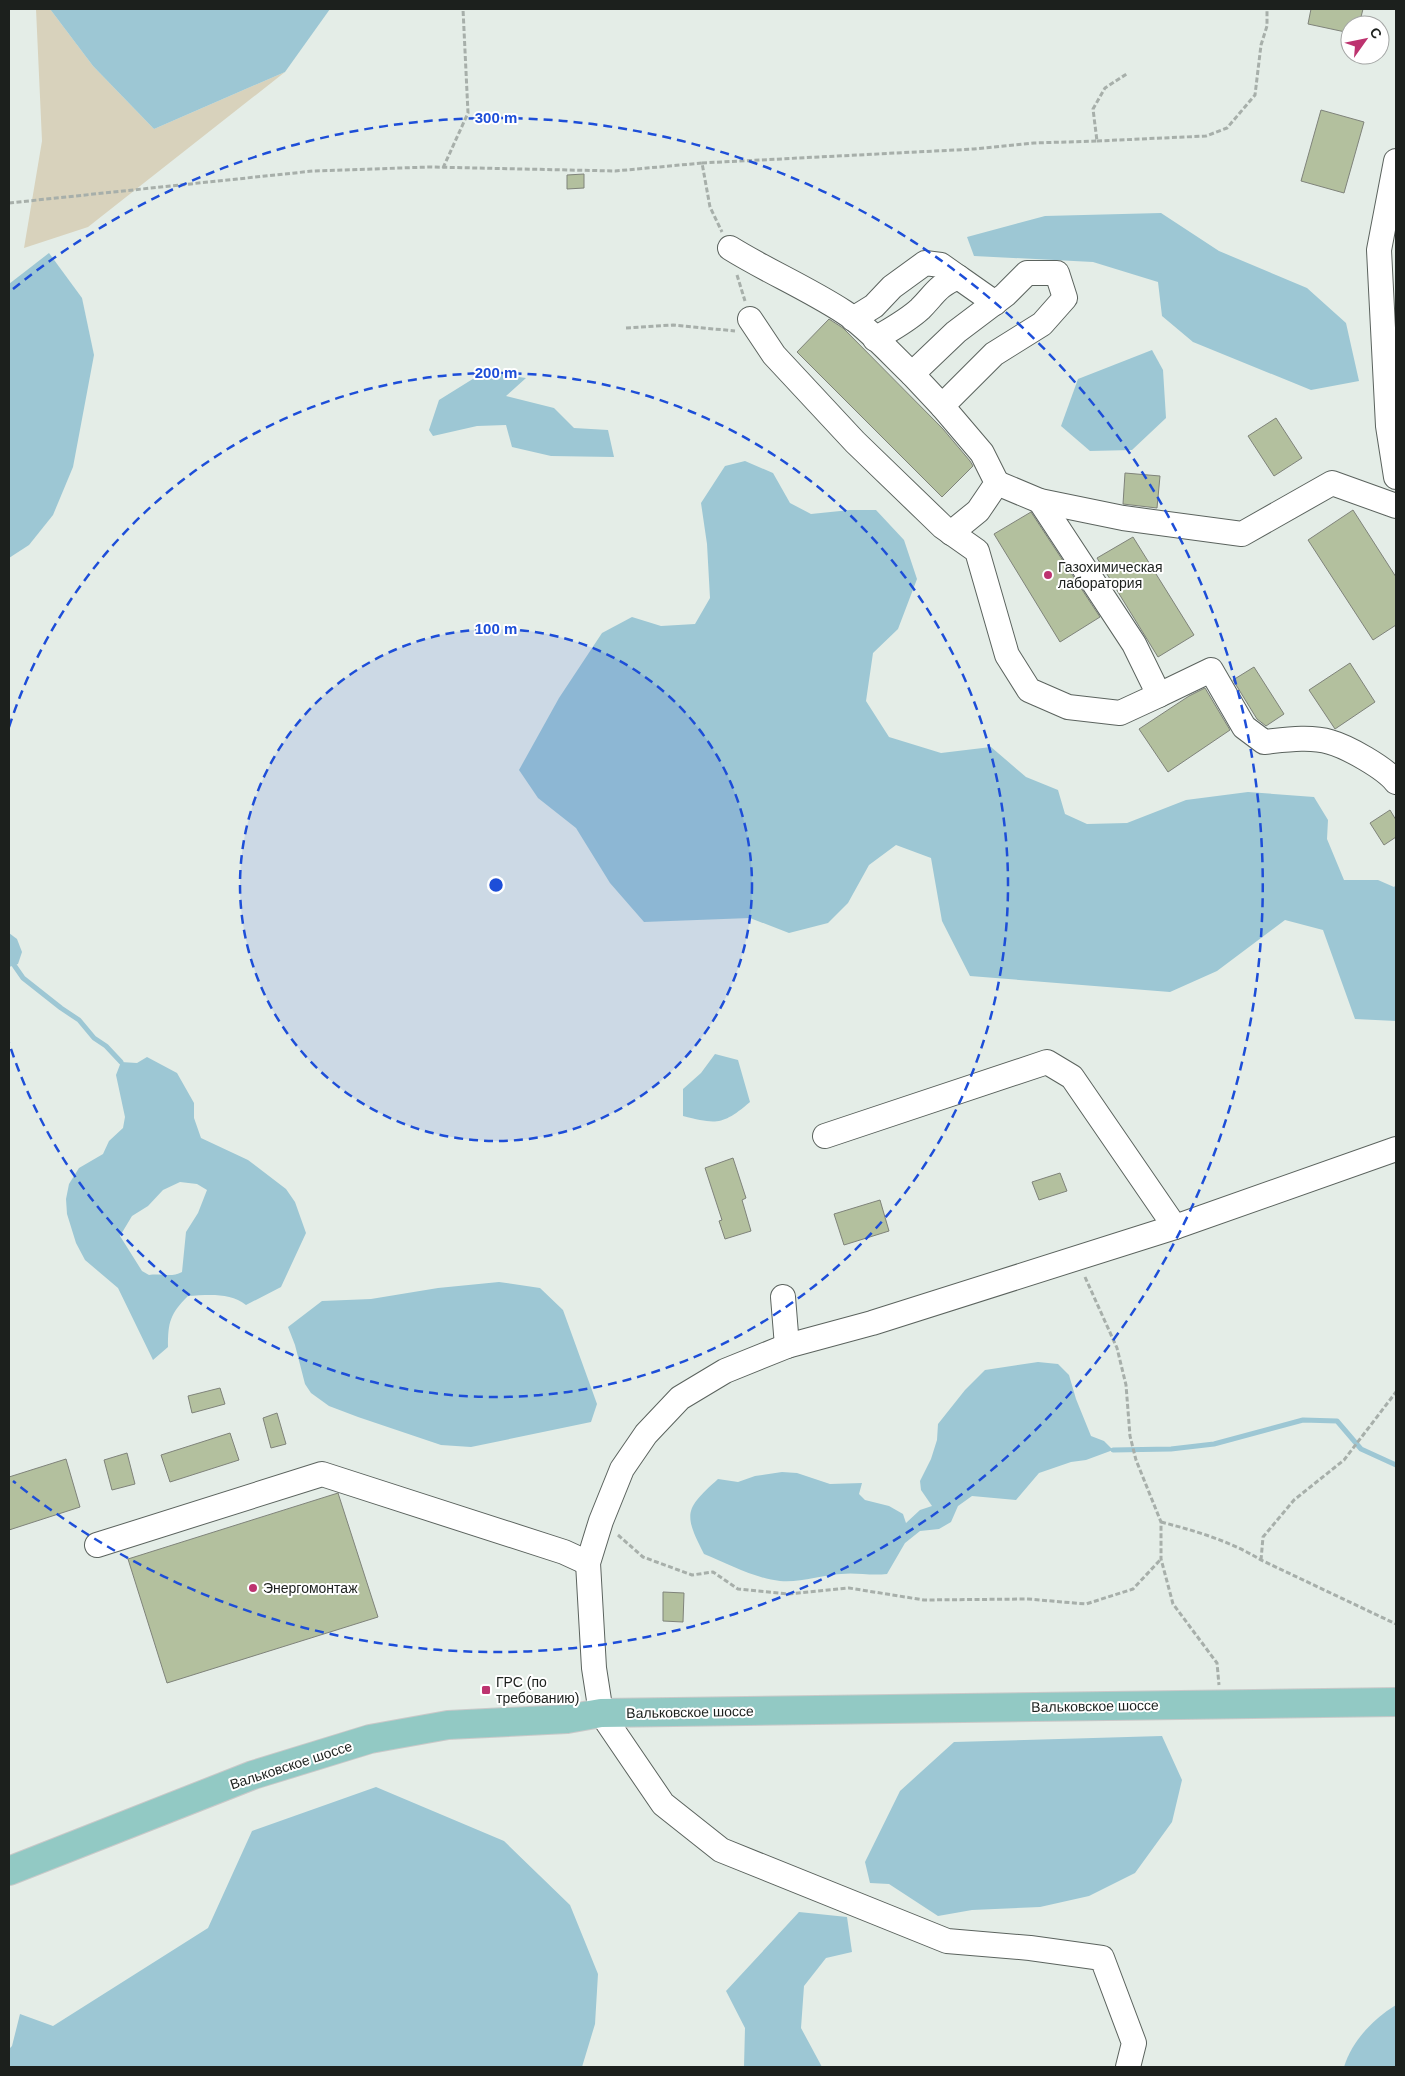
<svg xmlns="http://www.w3.org/2000/svg" width="1405" height="2076" viewBox="0 0 1405 2076" font-family="Helvetica,sans-serif">
<rect width="100%" height="100%" fill="#e4ede7"/>
<path fill="#d8d2bc" d="M36,9H50L93,66L154,129L285,72L88,227L24,248L42,141Z"/>
<g fill="#9dc7d4" fill-rule="evenodd">
<path d="M50,9H330L285,72L154,129L93,66Z"/>
<path d="M1161,213L1219,251L1307,288L1346,323L1359,381L1311,390L1193,342L1162,316L1158,282L1093,262L974,256L967,237L1045,216Z"/>
<path d="M49,253L82,298L94,355L73,467L53,515L29,545L9,558V284Z"/>
<path d="M1152,350L1163,370L1166,418L1132,450L1090,451L1061,426L1078,379Z"/>
<path d="M484,372L526,378L506,396L554,408L574,428L608,430L614,457L551,456L512,447L506,425L477,426L433,436L429,430L439,400Z"/>
<path d="M745,461L773,473L790,503L811,514L850,510H876L904,540L917,579L898,629L873,653L866,701L889,737L941,753L991,747L1026,777L1058,790L1065,814L1087,824L1127,823L1186,800L1248,792L1314,797L1328,820L1327,839L1344,880H1378L1394,887L1396,885V1021L1355,1019L1323,930L1285,920L1217,971L1170,992L970,976L942,921L931,858L896,845L869,865L848,903L828,923L789,933L750,918L644,922L610,883L576,828L538,798L519,770L559,698L602,633L632,617L661,626L695,624L710,598L707,544L701,503L725,466Z"/>
<path d="M9,933L17,939L22,952L18,964L9,967Z"/>
<path d="M715,1054L738,1060L750,1102C722,1126 716,1124 683,1116V1089L701,1073Z"/>
<path d="M147,1057L177,1073L194,1103V1118L201,1138L248,1160L286,1189L295,1202L306,1233L281,1287L246,1305C230,1292 207,1295 188,1296C170,1314 168,1322 168,1347L153,1360L118,1288L85,1260L76,1243L67,1214L66,1199L69,1184L79,1168L103,1154L109,1141L123,1128L125,1117L116,1075L121,1062L137,1063ZM180,1182L197,1184L207,1190L198,1213L186,1232L182,1272C171,1278 162,1273 149,1275L142,1271L120,1236L132,1216L148,1206L163,1190Z"/>
<path d="M499,1282L540,1288L563,1310L597,1404L591,1422L471,1447L441,1445L358,1417L329,1406L311,1393L305,1384L295,1345L288,1327L322,1301L371,1299L438,1288Z"/>
<path d="M1038,1362L1058,1364L1069,1375L1076,1399L1091,1436L1104,1441L1113,1450L1086,1460L1071,1462L1039,1473L1016,1500L972,1496L958,1506L951,1522L939,1529L920,1531L905,1543L887,1574C869,1576 856,1572 841,1574C821,1575 800,1583 780,1581C754,1578 728,1564 704,1554C683,1513 685,1509 718,1479L738,1482L755,1476L782,1472L797,1473L830,1484L862,1483L859,1494L865,1500L889,1506L903,1514L906,1523L920,1510L932,1506L921,1490L920,1481L931,1459L937,1440L938,1424L965,1390L985,1370Z"/>
<path d="M1162,1736L1182,1780L1172,1822L1135,1873L1089,1896L1040,1907L972,1910L938,1916L889,1884L870,1883L865,1862L900,1791L954,1742Z"/>
<path d="M376,1787L504,1841L570,1905L598,1974L595,2024L582,2067H9V2049L12,2046L20,2014L53,2026L208,1928L252,1831Z"/>
<path d="M799,1912L847,1917L852,1952L826,1958L804,1986L801,2028L822,2067H744L745,2028L726,1991Z"/>
<path d="M1396,2005V2067H1344C1352,2041 1373,2019 1396,2005Z"/>
</g>
<g fill="none" stroke-linecap="round" stroke-linejoin="round">
<g stroke="#9dc7d4" stroke-width="5">
<path d="M14,965L23,978L61,1008L79,1020L94,1038L106,1046L121,1062"/>
<path d="M1113,1450L1171,1449L1214,1444L1303,1420L1337,1421L1361,1449L1396,1465"/>
</g>
</g>
<g fill="#b3c09e" stroke="#7f837a">
<path d="M1311,9H1363L1359,25H1350V33L1308,24Z"/>
<path d="M1321,110L1364,122L1344,193L1301,181Z"/>
<path d="M584,174V188L567,189V175Z"/>
<path d="M829,319L843,328L943,429L970,461L973,466L942,497L797,352Z"/>
<path d="M1276,418L1302,458L1274,476L1248,436Z"/>
<path d="M1125,473L1160,476L1157,508L1123,504Z"/>
<path d="M1353,510L1396,577V625L1373,640L1308,540Z"/>
<path d="M1031,512L1100,617L1060,642L994,534Z"/>
<path d="M1133,537L1194,635L1158,657L1097,558Z"/>
<path d="M1350,663L1375,702L1335,729L1309,690Z"/>
<path d="M1254,667L1284,714L1266,726L1257,719L1233,680Z"/>
<path d="M1205,688L1230,730L1168,772L1139,729L1189,696Z"/>
<path d="M1390,810L1396,820V837L1384,845L1370,823Z"/>
<path d="M733,1158L746,1198L742,1200L751,1231L725,1239L719,1221L722,1220L705,1168Z"/>
<path d="M1060,1173L1067,1191L1039,1200L1032,1182Z"/>
<path d="M880,1200L889,1231L844,1245L834,1214Z"/>
<path d="M220,1388L225,1404L192,1413L188,1396Z"/>
<path d="M277,1413L286,1444L271,1448L263,1418Z"/>
<path d="M230,1433L239,1460L170,1482L161,1455Z"/>
<path d="M127,1453L135,1484L112,1490L104,1460Z"/>
<path d="M66,1459L80,1507L9,1530V1477Z"/>
<path d="M338,1493L378,1617L167,1683L128,1559Z"/>
<path d="M663,1592L684,1593L683,1622L663,1621Z"/>
</g>
<g fill="none" stroke-linecap="round" stroke-linejoin="round">
<defs>
<g id="minor">
<path d="M1396,161L1379,250L1388,426L1396,477"/>
<path d="M730,248C767,271 807,288 844,312C865,325 893,356 912,374"/>
<path d="M1027,273H1057L1065,298L1042,324L994,354L942,406L912,374L956,332L1005,295Z"/>
<path d="M750,319L774,355L855,442L943,527L977,551L1007,655L1029,690L1068,707L1120,713L1159,695L1134,644L1040,501"/>
<path d="M853,319L874,306L892,287L925,263L941,265L958,277"/>
<path d="M875,339C890,330 907,321 920,309C935,294 937,286 958,277L995,303"/>
<path d="M942,406L982,453L997,483L978,511L951,533"/>
<path d="M997,483L1040,501L1123,518L1242,534L1332,483L1396,506"/>
<path d="M1159,695L1211,670L1244,727L1264,742C1284,740 1310,736 1330,742C1348,747 1385,768 1396,782"/>
<path d="M825,1136L1047,1062L1072,1077L1175,1227"/>
<path d="M783,1297L787,1346"/>
<path d="M97,1545L322,1474L564,1552L588,1563"/>
<path d="M1128,2067L1134,2043L1102,1958L1030,1948L947,1941L721,1850L663,1804L601,1713L594,1668L588,1563L601,1521L622,1469L646,1434L680,1398L725,1371L787,1346L872,1323L1175,1227L1396,1149"/>
</g>
<path id="major" d="M9,1871L253,1775L370,1739L448,1725L567,1719L601,1713L1396,1702"/>
</defs>
<use href="#minor" stroke="#5b635e" stroke-width="26"/>
<use href="#major" stroke="#c9c9c9" stroke-width="30"/>
<g stroke="#a7afaa" stroke-width="3" stroke-dasharray="5 2.5" stroke-linecap="butt">
<path d="M1097,141L1206,136L1227,128L1255,95L1261,45L1267,26V9"/>
<path d="M702,163L974,149L1034,143L1097,141L1093,109L1105,88L1128,73"/>
<path d="M443,168L468,113L463,9"/>
<path d="M9,203L313,171L430,167L615,171L702,163L710,207L722,232"/>
<path d="M737,275L745,301"/>
<path d="M626,328L673,325L735,331"/>
<path d="M1085,1277L1117,1348L1126,1385L1130,1436L1136,1460L1161,1522V1559L1173,1604L1217,1663L1219,1685"/>
<path d="M1161,1522C1196,1531 1230,1541 1261,1560L1396,1624"/>
<path d="M618,1535L643,1557L692,1575L713,1572L738,1589L788,1594L849,1588L924,1600L1028,1599L1086,1604L1133,1589L1161,1559"/>
<path d="M1261,1560L1263,1537L1294,1500L1344,1460L1396,1392"/>
</g>
<use href="#minor" stroke="#fff" stroke-width="24"/>
<use href="#major" stroke="#92c9c4" stroke-width="28"/>
</g>
<circle cx="496" cy="885" r="256" fill="#1d4ed8" fill-opacity=".12"/>
<g fill="none" stroke="#1d4ed8" stroke-width="2.5" stroke-dasharray="9 6">
<circle cx="496" cy="885" r="256"/>
<path d="M9 727A512 512 0 1 1 9 1043"/>
<path d="M13 289A767 767 0 1 1 13 1481"/>
</g>
<g fill="#bd336f" stroke="#fff" stroke-width="2">
<circle cx="1048" cy="575" r="5"/>
<circle cx="253" cy="1588" r="5"/>
<rect x="481" y="1685" width="10" height="10" rx="2.5"/>
</g>
<g text-anchor="middle" dominant-baseline="central" stroke-width="4" stroke-linejoin="round" paint-order="stroke">
<g font-size="14" fill="#1c201d" stroke="#fff" text-anchor="start">
<text x="1058" y="567">Газохимическая<tspan x="1058" dy="16">лаборатория</tspan></text>
<text x="263" y="1588">Энергомонтаж</text>
<text x="496" y="1682">ГРС (по<tspan x="496" dy="16">требованию)</tspan></text>
</g>
<g font-size="14" fill="#1c201d" stroke="#fff">
<text transform="translate(1095 1706) rotate(-1)">Вальковское шоссе</text>
<text transform="translate(690 1712) rotate(-1)">Вальковское шоссе</text>
<text transform="translate(291 1765) rotate(-18)">Вальковское шоссе</text>
</g>
</g>
<circle cx="496" cy="885" r="8" fill="#1d4ed8" stroke="#fff" stroke-width="2.5"/>
<g font-size="15" text-anchor="middle" font-weight="bold" fill="#1d4ed8" stroke="#fff" stroke-width="4" stroke-linejoin="round" paint-order="stroke">
<text x="496" y="123">300 m</text>
<text x="496" y="378">200 m</text>
<text x="496" y="634">100 m</text>
</g>
<rect width="1405" height="2076" fill="none" stroke="#1c201d" stroke-width="20"/>
<g transform="translate(1365 40) rotate(57)"><circle r="24" fill="#ffffff" stroke="#a4a6a5"/>
<path d="M0-4L9 19L0 12L-9 19Z" fill="#bd336f"/>
<text y="-8" font-size="14" font-weight="bold" text-anchor="middle" fill="#1c201d">С</text>
</g>
</svg>
